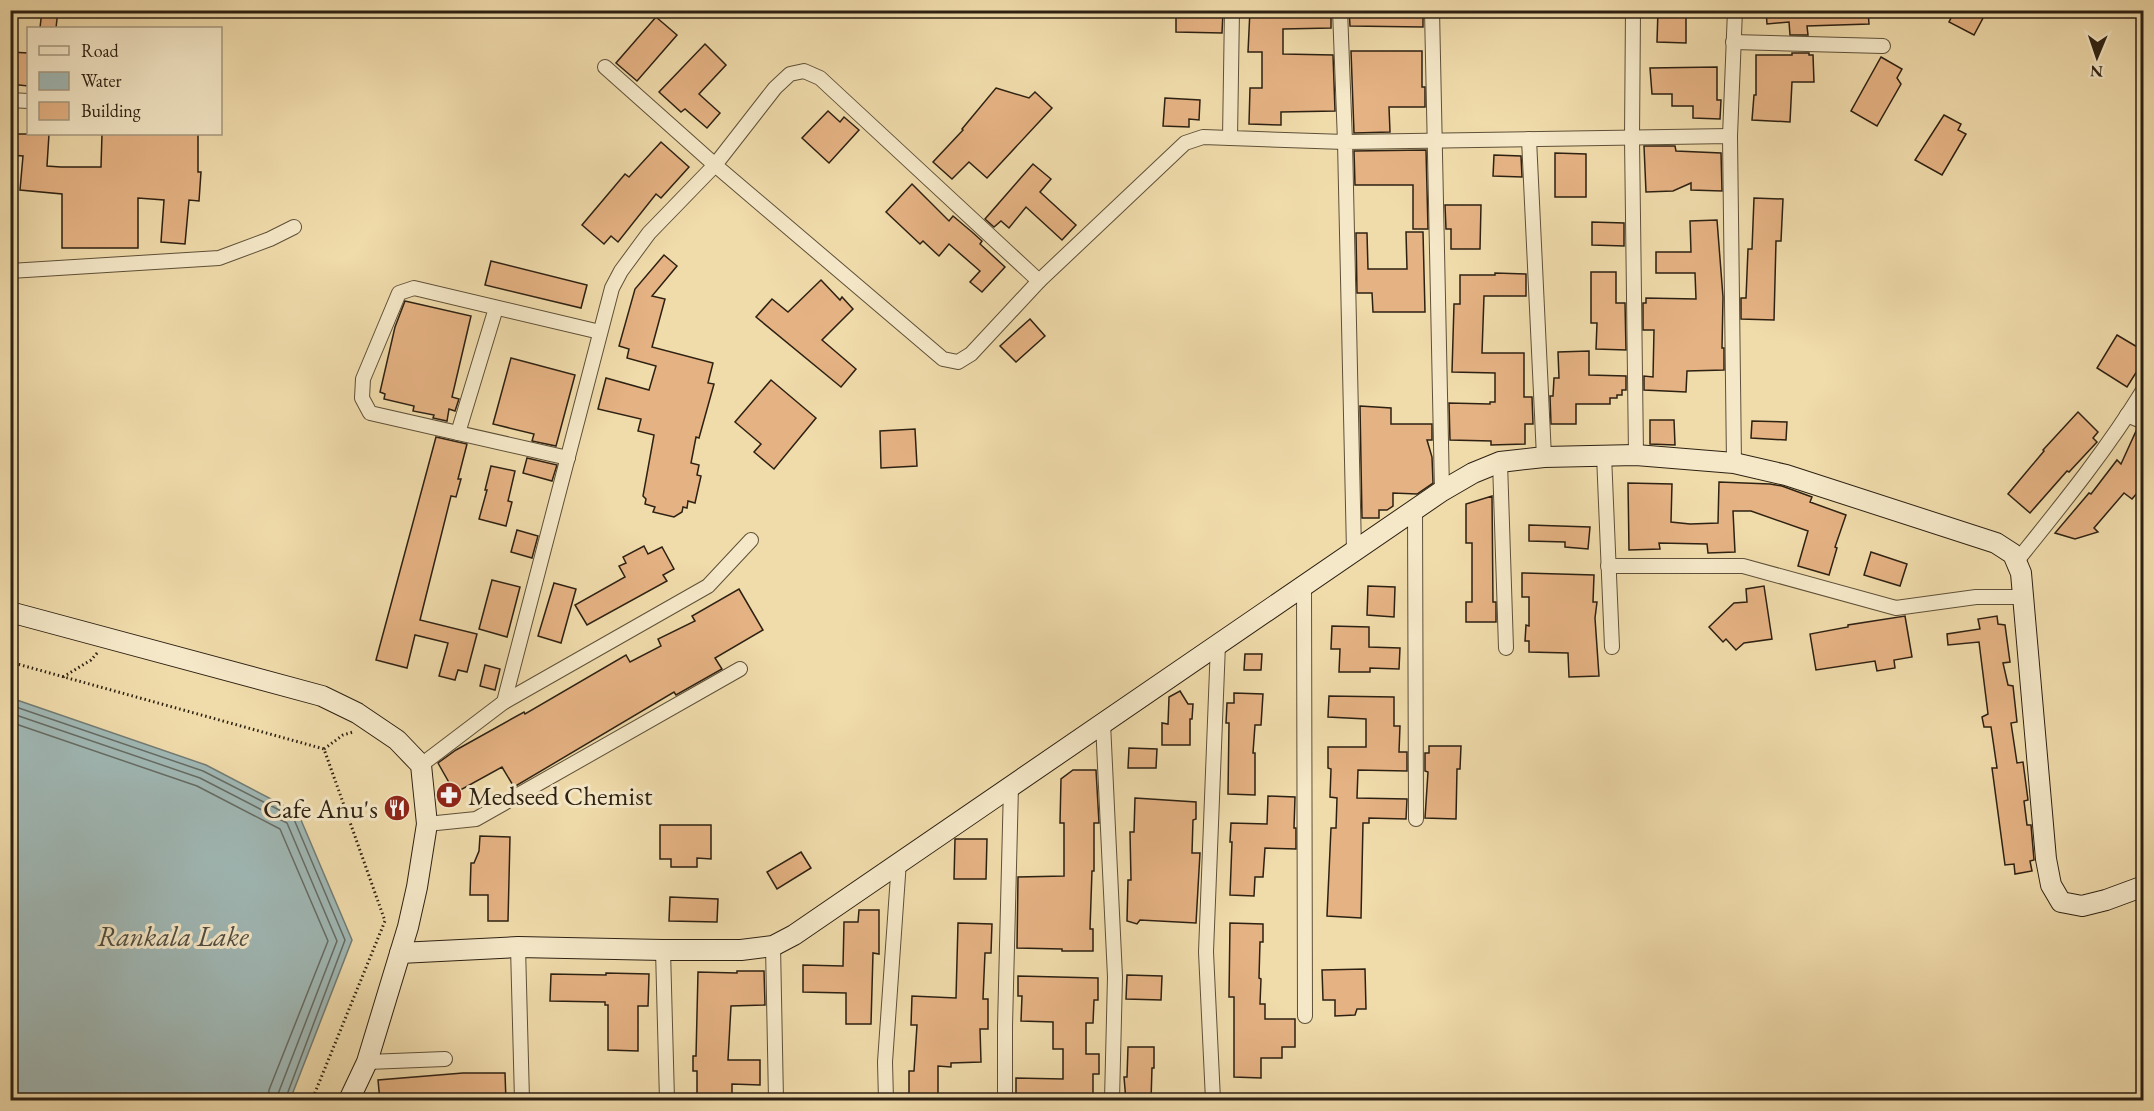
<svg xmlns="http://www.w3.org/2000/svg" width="2154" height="1111" viewBox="0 0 2154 1111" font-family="'EB Garamond',serif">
<rect width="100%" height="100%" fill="#f0dbab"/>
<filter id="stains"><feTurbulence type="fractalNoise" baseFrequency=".00333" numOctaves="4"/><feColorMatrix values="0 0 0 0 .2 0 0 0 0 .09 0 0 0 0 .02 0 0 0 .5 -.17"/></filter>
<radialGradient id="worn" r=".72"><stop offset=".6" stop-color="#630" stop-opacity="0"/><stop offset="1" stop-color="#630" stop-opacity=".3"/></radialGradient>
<path fill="#a0b8b5" stroke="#727c74" stroke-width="1.5" d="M11,698L206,765L298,813L352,940L290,1100H11Z"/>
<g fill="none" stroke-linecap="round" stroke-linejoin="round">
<g stroke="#666c64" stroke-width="1.5">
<path d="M10,705L203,771L293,817L345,940L285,1100"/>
<path d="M10,713L200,778L287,823L337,941L278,1094L277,1100"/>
<path d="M10,722L197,786L280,829L328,941L269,1090L268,1100"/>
</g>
</g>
<g fill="#e5b283" stroke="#2d2112" stroke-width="1.5">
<path d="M42,10H58L56,28H40Z"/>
<path d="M1250,10H1331V28L1283,29V54L1333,55L1335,111L1281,112V125L1249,124L1250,88H1262V52H1248Z"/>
<path d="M1349,10H1385V13H1423V27L1350,26Z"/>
<path d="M1658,10H1686V43L1657,42Z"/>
<path d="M1766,10H1868L1869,24L1807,26L1808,35H1790L1789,22L1767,24Z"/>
<path d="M1955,10H1982L1979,16L1983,18L1974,35L1949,22Z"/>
<path d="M1176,12H1223L1222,33L1176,32Z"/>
<path d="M656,17L677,35L637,81L616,63Z"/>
<path d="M705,44L726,65L699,94L720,113L707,128L685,109L681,112L659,92Z"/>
<path d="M1351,51H1422V87H1425V107H1389L1390,132L1354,133Z"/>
<path d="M10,52L28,53V86L10,84Z"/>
<path d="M1792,53H1809V55H1813L1814,82H1792L1790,122L1752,120L1754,95H1756V55H1792Z"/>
<path d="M1881,57L1902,69L1897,78L1901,84L1877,126L1851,111Z"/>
<path d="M1717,67V100H1721L1720,119L1693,118V106H1672V94H1652L1650,68Z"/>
<path d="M996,88L1029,98L1035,92L1052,108L987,178L969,162L952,179L933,162L963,130L962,129Z"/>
<path d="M1165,98L1200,100L1199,120L1189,119V127L1163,126Z"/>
<path d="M828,111L840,122L844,117L859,130L829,163L802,138Z"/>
<path d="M1944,115L1961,124L1958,130L1966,134L1942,175L1915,160Z"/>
<path d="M10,134H49L47,166L61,167H101L102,134H198V172H201L199,201L189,200L185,244L161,242L164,200L138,198V248H62V194L20,190L23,156L10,155Z"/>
<path d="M661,142L689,167L661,198L656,194L618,242L611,236L604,244L582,225L625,174L629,177Z"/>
<path d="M1644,146H1675L1676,151L1721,153L1722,191L1691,190V183L1673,191L1646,192Z"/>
<path d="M1426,150L1428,229H1413V185H1355L1354,151Z"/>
<path d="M1555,153L1586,154V197H1555Z"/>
<path d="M1494,155L1521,156L1522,177L1493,176Z"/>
<path d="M1033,164L1051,179L1040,192L1076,225L1062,240L1026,207L1009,228L1001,221L994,227L985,219Z"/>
<path d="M912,184L949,221L953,216L972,232L982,241L980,244L1005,267L982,292L970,282L980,271L949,244L939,256L923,241L920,244L886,212Z"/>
<path d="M1754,198L1783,199L1781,241H1776L1774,320L1741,319V298H1746L1748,249H1752Z"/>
<path d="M1445,205H1481L1480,249H1451V229H1446Z"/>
<path d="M1717,220L1723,297L1722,348H1724V370L1687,371L1686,392L1644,390V376L1653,377L1654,330H1643V303H1646V298L1696,299L1695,273H1656V252H1691L1690,221Z"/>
<path d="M1592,222L1624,223V246L1592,245Z"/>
<path d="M1406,232H1423L1425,312H1373L1372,293H1357L1356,233H1367L1368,269H1407Z"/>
<path d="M664,255L677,266L652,296L665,299L652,347L713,363L708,383L714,384L699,438L696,437L691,463L699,465L697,475L701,476L695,503L688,501L687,508L683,507L682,512L674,517L653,512L655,507L645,504L646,499L643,496L654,435L638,431L641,419L598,409L606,378L649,390L656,366L627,358L629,349L619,346L635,289Z"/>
<path d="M491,261L587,285L581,308L485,285Z"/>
<path d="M1591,272H1616V303H1625L1626,350L1596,349L1597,323H1591Z"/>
<path d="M1495,273L1526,274V296H1484L1482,353H1524V397H1532L1533,424H1525V444L1491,445V441L1450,440L1449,403L1490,404V402H1495V373L1452,372L1454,304H1460V275H1495Z"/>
<path d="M821,280L840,300L842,297L853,309L822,340L856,369L841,387L756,317L772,299L788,312Z"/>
<path d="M405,301L471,316L452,397L459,399L455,411L449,409L447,421L433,418L434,415L413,411L414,406L384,399L385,394L380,392L395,327Z"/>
<path d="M1030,319L1045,336L1016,362L1000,346Z"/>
<path d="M2117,335L2144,351V360L2127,387L2097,368Z"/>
<path d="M1589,351V375L1626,376V390H1622V395H1617V398H1610V404H1576V424H1551L1550,396H1553L1554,378H1559L1558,352Z"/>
<path d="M511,358L575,375L556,446L532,441L534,434L493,424Z"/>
<path d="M771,380L816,418L774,469L754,452L761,444L735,422Z"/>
<path d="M1360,406L1391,408V424H1432V440H1427L1432,457L1433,483L1417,494L1393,493V506L1387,510H1379V518H1362Z"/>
<path d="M2078,412L2098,432L2093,438L2097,442L2069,472L2067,471L2030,513L2008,494L2044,451L2043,450Z"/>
<path d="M1650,420H1674L1675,445L1650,444Z"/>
<path d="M1752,421L1787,422L1786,440L1751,438Z"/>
<path d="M915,429L917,466L881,468L880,431Z"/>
<path d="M2137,429L2144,431V485L2132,499L2124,493L2094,528L2098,532L2075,539L2055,533L2089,493L2091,494L2117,460L2121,464Z"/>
<path d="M436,437L467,444L458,479H461L456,497L451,496L420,620L477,634L467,672L458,670L455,680L439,676L448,643L415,635L407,668L376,660Z"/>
<path d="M527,458L557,465L552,481L523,473Z"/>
<path d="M491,466L515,471L508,501L512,502L506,526L479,519L487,490H485Z"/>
<path d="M1719,482L1770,484L1782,486L1812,497L1810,502L1846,515L1835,547L1837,548L1829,575L1798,566L1808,531L1751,511H1733L1735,552L1708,553L1707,544L1659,543L1660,549L1629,550L1628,483L1672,484L1671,522L1690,524L1718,523Z"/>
<path d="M1492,496L1493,602H1496V622H1466V602H1472V543H1466V504Z"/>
<path d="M1529,525L1590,527L1588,549L1565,547V542L1529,541Z"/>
<path d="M517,530L538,536L532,558L511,552Z"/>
<path d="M644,546L648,554L662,547L674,569L663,575L667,581L587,625L575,605L625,577L619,566L626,563L623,557Z"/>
<path d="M1871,552L1907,564L1900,586L1864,575Z"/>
<path d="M1522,573L1594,575L1593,602H1597L1595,618L1599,676L1569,677L1568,653L1529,652V641H1525L1526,625L1529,626V597H1522Z"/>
<path d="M492,580L520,587L507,637L479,629Z"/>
<path d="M554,583L576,589L561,643L538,636Z"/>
<path d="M1368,586L1395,587L1394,617L1367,615Z"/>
<path d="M1764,586L1772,639L1744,643L1736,650L1726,639L1723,642L1709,627L1734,603L1747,602L1746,589Z"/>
<path d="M739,589L763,630L715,658L722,669L676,695L674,692L514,787L502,767L455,793L438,763L456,750L524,712L525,714L626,655L630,662L661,646L658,639L695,621L692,616Z"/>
<path d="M1905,616L1912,657L1894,660L1895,668L1877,671L1875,661L1816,670L1810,634L1848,627V625Z"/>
<path d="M1997,616L1998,624L2005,625L2010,662L2003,663L2008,685L2013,686L2017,722L2011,723L2017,763L2023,762L2028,800L2024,801L2027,825H2031L2034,860L2030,861L2032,871L2015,874L2014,864L2005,865L1992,768H1997L1991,727H1984L1982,717L1988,714L1979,642L1948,645L1947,634L1980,629L1978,619Z"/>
<path d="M1332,626L1369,627V647L1400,648L1399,669L1370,668V672H1339L1340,649H1331Z"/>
<path d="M1245,654H1262L1261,670H1244Z"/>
<path d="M485,665L500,669L495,690L480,686Z"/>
<path d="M1180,691L1188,704H1193L1192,719H1190V745H1162V723L1168,724L1169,697Z"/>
<path d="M1234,693L1263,694L1261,725H1255L1253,753H1255V795L1228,794L1229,723H1226L1227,703H1234Z"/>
<path d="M1329,696L1394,697V726H1400L1399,752H1407V771L1358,770L1357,798L1407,799L1406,819L1369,818V823H1363L1361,918L1327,916L1331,828H1336L1337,798L1330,797L1331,769L1328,768V747H1366V719L1328,717Z"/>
<path d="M1429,746H1461L1460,769H1457L1456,819L1425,818L1428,772L1425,771V753H1429Z"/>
<path d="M1129,748L1157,749L1156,768H1128Z"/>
<path d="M1073,770H1096L1099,823H1094V871H1092L1090,929H1093V951H1062V949L1017,948L1018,877L1064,876V823H1060L1061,779Z"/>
<path d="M1268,796L1295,797L1294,828H1296V849L1265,848L1263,877H1255L1254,896L1230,895L1232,842H1230L1231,823L1267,824Z"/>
<path d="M1135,798L1196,802V819L1193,820L1192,853H1200L1196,923L1140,920L1137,924L1127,921L1128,880H1131L1130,832H1134Z"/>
<path d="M660,825H711V859L697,858V867H671V859H660Z"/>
<path d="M480,836L510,837L508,921H488V895H470L471,863H474L479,851Z"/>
<path d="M955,839H987L986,879H954Z"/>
<path d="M801,852L811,868L777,889L767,872Z"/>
<path d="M670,897L718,899L717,922L669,921Z"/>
<path d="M859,910H879V954L873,953L871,1024H846V993L803,992V965L843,966L844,922H858Z"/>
<path d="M958,923L992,924L991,953H985L983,999H988V1029H980L981,1062L951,1063V1067L938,1066V1099H909V1071H914L917,1025H911L912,996L956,998Z"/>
<path d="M1230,923L1263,924V942H1260L1259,978L1261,979L1260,1004H1265V1019H1295V1047H1282V1058H1261V1078L1234,1077V997H1229Z"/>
<path d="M1365,969L1366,1009H1357L1355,1015L1335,1016V1000H1323L1322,970Z"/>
<path d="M737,971H764L765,1005L731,1006L728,1060H760V1085L732,1084V1101H697V1071H693V1056H696L698,972L737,973Z"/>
<path d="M606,973L649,974L648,1006H638V1051L608,1050V1005H605V1002L550,1001L551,974L606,975Z"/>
<path d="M1127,975L1162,976L1161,1000L1126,999Z"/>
<path d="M1018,976L1098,978V1000H1094L1093,1023H1086V1054H1099V1074H1093V1098L1016,1101V1078L1063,1079V1049H1053V1022L1021,1021L1022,996H1018Z"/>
<path d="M1128,1047H1154V1068H1152L1151,1101H1126L1124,1077H1127Z"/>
<path d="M463,1073H505L506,1101H461V1095L434,1097V1101H380L378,1080Z"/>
</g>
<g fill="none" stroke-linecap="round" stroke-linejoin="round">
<defs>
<g id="street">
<path d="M1232,10L1230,138L1345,142L1340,10"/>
<path d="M1432,10L1442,491"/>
<path d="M1633,10L1632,138L1636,455"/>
<path d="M1733,42L1883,46"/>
<path d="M605,67L715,165L943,359L958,362L971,354L1039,281L1185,143L1203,137L1230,138"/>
<path d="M10,100L28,101"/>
<path d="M1730,136L1735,10"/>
<path d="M1529,139L1544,457"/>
<path d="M10,271L219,258L270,239L294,227"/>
<path d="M2127,415L2144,422"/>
<path d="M458,433L496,308"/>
<path d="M1604,455L1612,647"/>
<path d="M568,458L370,413L362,398L363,379L399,293L414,288L600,332"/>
<path d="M1500,462L1506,648"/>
<path d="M1415,509L1416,819"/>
<path d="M1354,551L1345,142L1730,136L1734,463"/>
<path d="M2016,562C2061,506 2106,451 2144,389"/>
<path d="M1608,566H1743L1896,608L1976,597H2023"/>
<path d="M1304,584L1305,1016"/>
<path d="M504,702L612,288L621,271L649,233L715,165L775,88L790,74L804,71L820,78L1039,281"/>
<path d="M1103,723L1115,977L1112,1100"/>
<path d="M421,765L504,702L708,586L751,540"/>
<path d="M427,824L476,819L740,669"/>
<path d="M773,946L776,1100"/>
<path d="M518,947L522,1100"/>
<path d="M663,950L667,1100"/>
<path d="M367,1062L445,1059"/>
<path d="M886,1100L885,1062L899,861"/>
<path d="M1005,1100V1026L1011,786"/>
<path d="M1213,1100L1206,952L1218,644"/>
</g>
<g id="secondary">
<path d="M10,612L322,696L357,713L397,740L421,765L427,824L417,887L408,927L367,1062L349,1100"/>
<path d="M400,953L518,947L663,950H741L773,946L794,935L1442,491L1473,473L1500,462L1544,457L1636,455L1734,463L1786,475L1996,543L2013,554L2021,573L2046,859L2051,885L2061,902L2082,906L2106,900L2144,886"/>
</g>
</defs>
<use href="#street" stroke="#5e5038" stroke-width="16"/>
<use href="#secondary" stroke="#2d2112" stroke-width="22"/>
<g stroke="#2d2112" stroke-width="3" stroke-dasharray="1.5 3" stroke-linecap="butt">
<path d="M10,662L324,749L385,921L312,1100"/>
<path d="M63,677L91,660L98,652"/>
<path d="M324,749L343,735L353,732"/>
</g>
<use href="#street" stroke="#f5e8c8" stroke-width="14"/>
<use href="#secondary" stroke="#f5e8c8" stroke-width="20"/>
</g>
<defs>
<symbol id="pharmacy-disc" viewBox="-11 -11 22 22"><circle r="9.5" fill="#8f2418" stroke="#f5e8c8"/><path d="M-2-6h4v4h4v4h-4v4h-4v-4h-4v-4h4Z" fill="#fff"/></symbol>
<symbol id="restaurant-disc" viewBox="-11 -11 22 22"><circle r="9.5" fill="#8f2418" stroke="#f5e8c8"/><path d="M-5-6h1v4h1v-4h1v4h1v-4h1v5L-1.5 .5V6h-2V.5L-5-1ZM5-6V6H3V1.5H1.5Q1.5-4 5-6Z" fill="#fff"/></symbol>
</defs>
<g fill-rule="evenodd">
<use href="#pharmacy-disc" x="434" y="780" width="30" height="30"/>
<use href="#restaurant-disc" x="382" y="793" width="30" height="30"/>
</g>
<g text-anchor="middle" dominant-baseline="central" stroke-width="6" stroke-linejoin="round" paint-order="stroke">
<g font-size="27" fill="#2d2112" stroke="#f5e8c8" text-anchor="start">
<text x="468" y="795">Medseed Chemist</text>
<text x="378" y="808" text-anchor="end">Cafe Anu's</text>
</g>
<g font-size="28" font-style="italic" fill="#504e43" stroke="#f5e8c8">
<text x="173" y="936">Rankala Lake</text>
</g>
</g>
<rect width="2154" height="1111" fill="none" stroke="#f0dbab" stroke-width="36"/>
<rect x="12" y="12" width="2130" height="1087" fill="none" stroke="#2d2112" stroke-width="3"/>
<rect x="18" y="18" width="2118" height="1075" fill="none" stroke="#2d2112" stroke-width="1.5"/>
<rect x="27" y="27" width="195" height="108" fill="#f5e8c8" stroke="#a5987f" stroke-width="1.5"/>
<rect x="39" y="46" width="30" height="9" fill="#f5e8c8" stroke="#a5987f" stroke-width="1.5"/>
<text x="81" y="57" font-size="18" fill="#2d2112">Road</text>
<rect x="39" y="72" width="30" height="18" fill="#a0b8b5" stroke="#a5987f" stroke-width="1.5"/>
<text x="81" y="87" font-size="18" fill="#2d2112">Water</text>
<rect x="39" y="102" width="30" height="18" fill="#e5b283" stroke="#a5987f" stroke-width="1.5"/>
<text x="81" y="117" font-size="18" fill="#2d2112">Building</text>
<g transform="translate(2097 57) rotate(182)" stroke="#f5e8c8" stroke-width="4.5" paint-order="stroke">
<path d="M0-4.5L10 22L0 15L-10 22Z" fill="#2d2112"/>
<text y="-9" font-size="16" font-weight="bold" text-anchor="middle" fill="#2d2112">N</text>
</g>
<rect width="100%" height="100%" filter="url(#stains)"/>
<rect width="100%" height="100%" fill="url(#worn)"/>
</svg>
